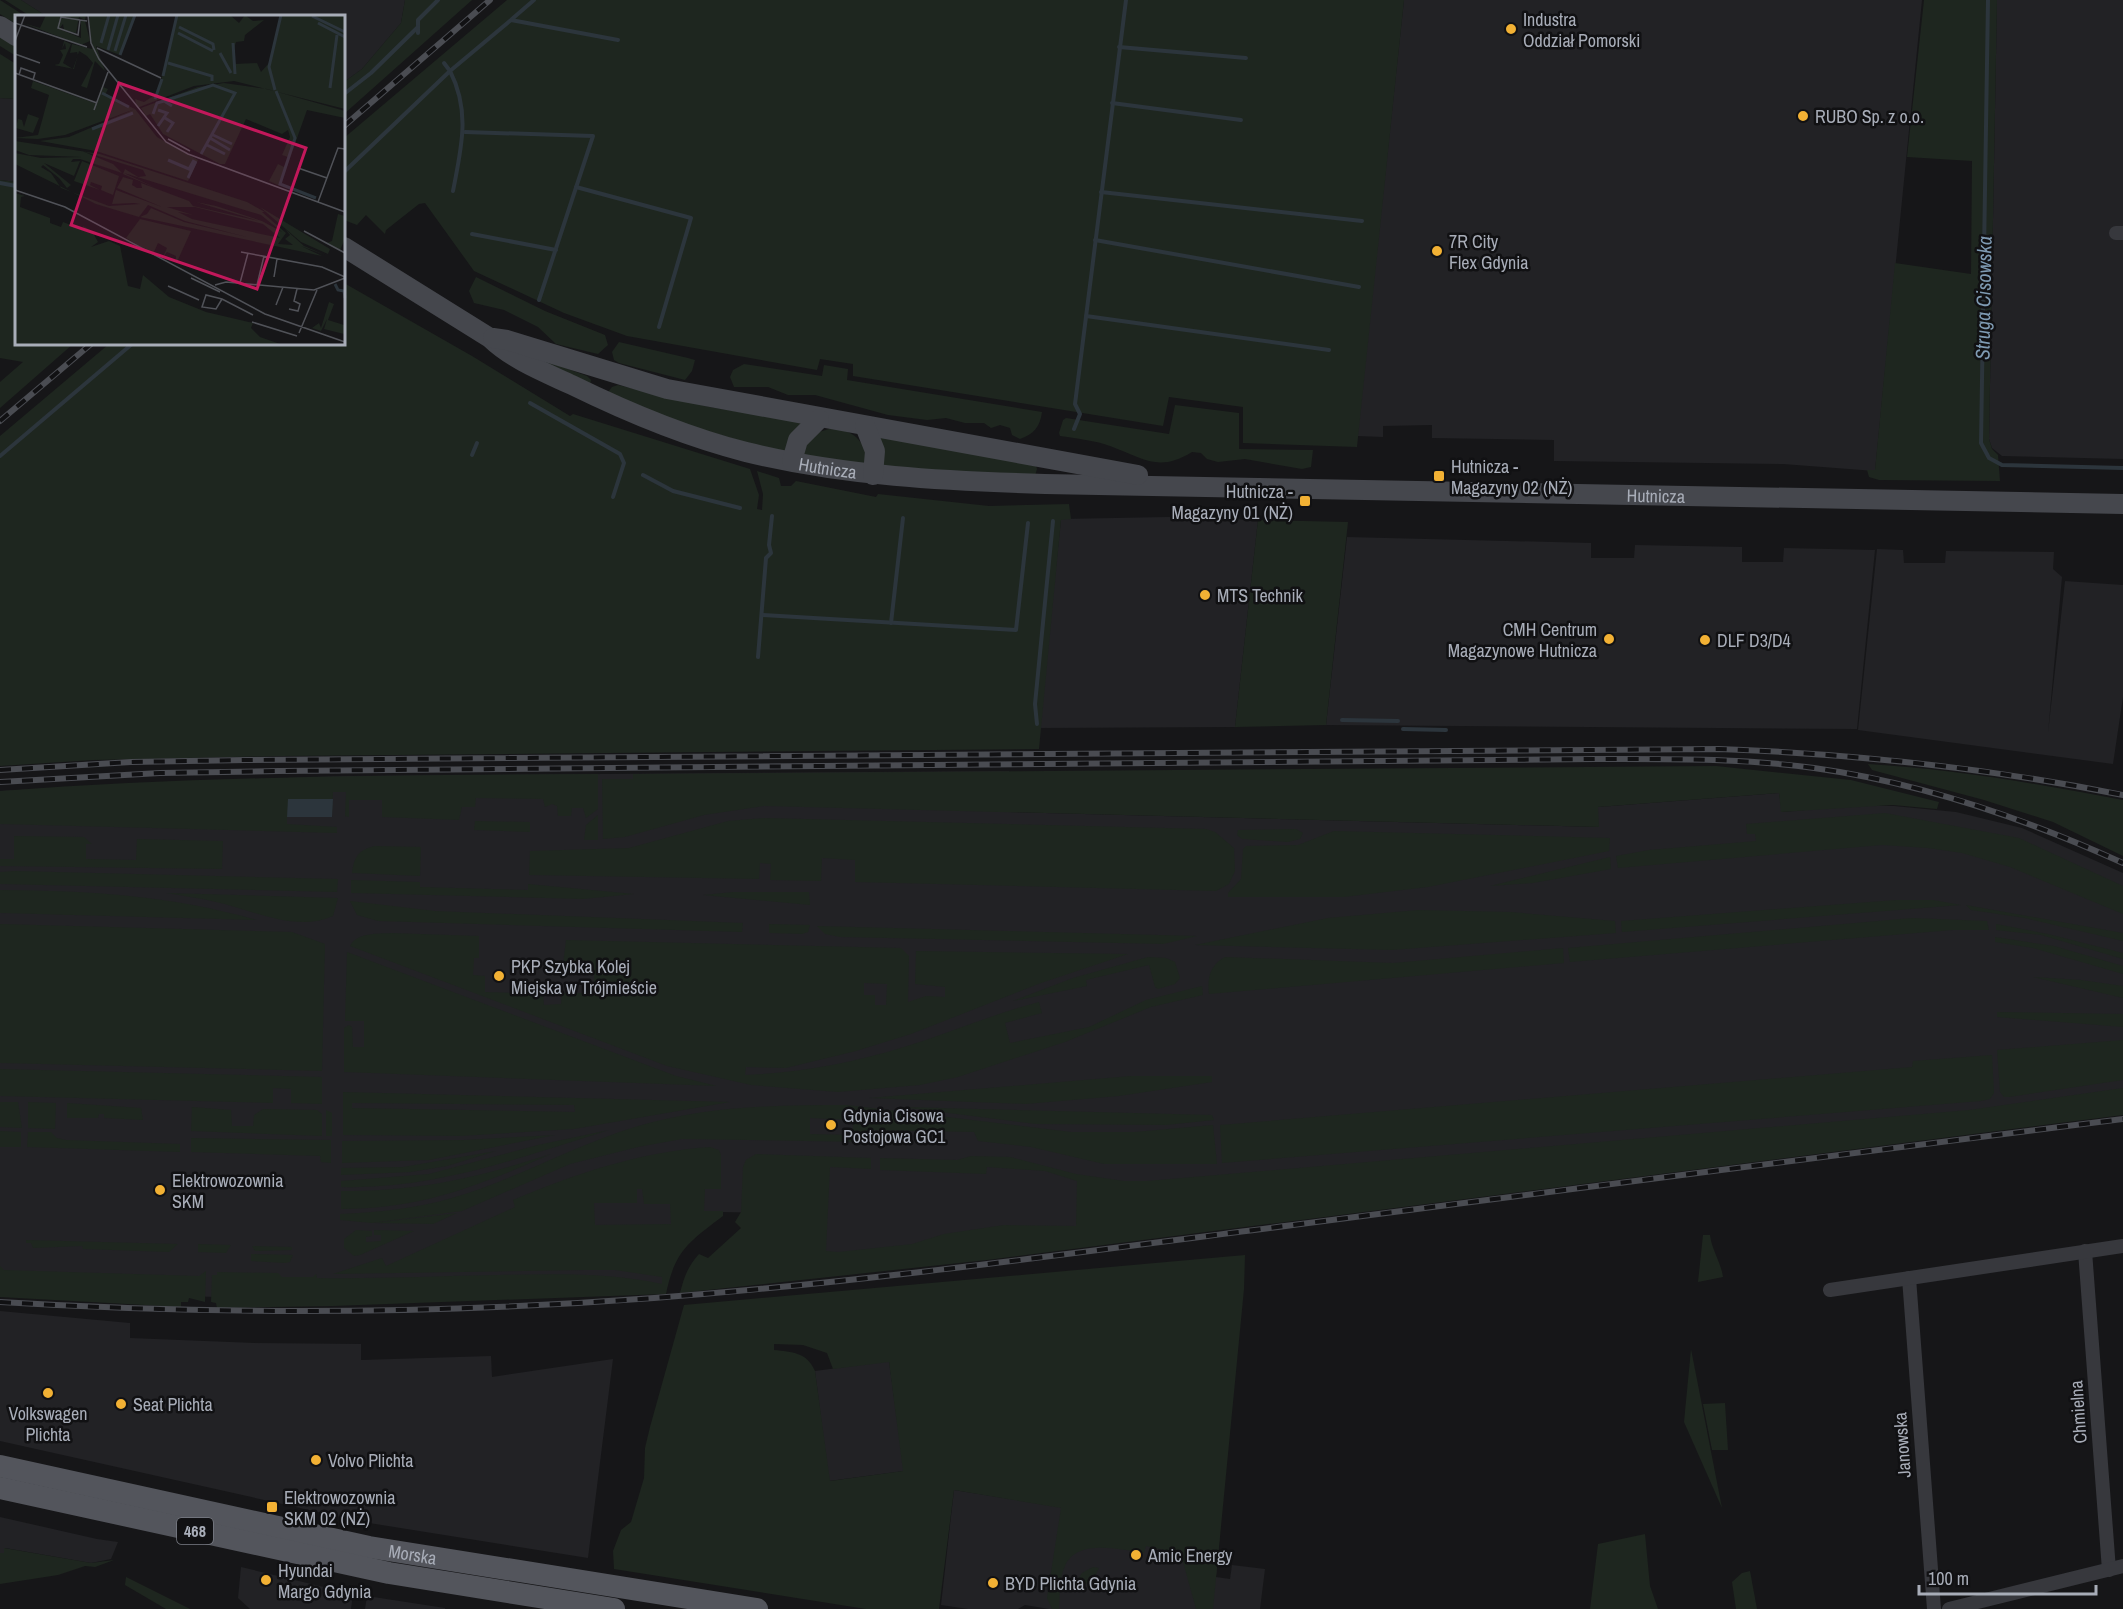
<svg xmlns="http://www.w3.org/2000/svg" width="2123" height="1609" viewBox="0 0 2123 1609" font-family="'Archivo Narrow',sans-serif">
<rect width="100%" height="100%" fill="#161618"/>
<g fill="#222225">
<path d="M21,0H405L401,23L362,69L344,82V16H46Z"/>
<path d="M1404,0H1922L1875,471L1783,464L1554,461V440L1432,438V425L1383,426V437L1357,436Z"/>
<path d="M1997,0H2123V459L2002,456L1992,448L1989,439Z"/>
<path d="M0,98L16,99V182L0,180Z"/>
<path d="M1168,517L1258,520L1235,727L1039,728L1061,519Z"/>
<path d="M1347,537L1591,543V558H1634L1635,545L1742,547V562H1783L1784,548L1875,550L1857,729L1326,725Z"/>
<path d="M1877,549L1903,550L1904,563H1945L1946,551L2054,552L2053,569L2062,577L2048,733L2065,581L2123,585V697L2113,764L1858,730Z"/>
<path d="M1009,771L1010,812L1598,827V807L1779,793L1782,812L1851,806H1894L1956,812L2022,828L2123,873V1105L771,1274L774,1213L719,1212L662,1254V1284L242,1298L0,1289V791L162,782L347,776Z"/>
<path d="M0,1311L130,1323V1338L255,1343L361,1344V1360L491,1356L492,1377L613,1359L588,1558L363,1522L0,1441Z"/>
<path d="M889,1361L904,1471L829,1481L815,1371Z"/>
<path d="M954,1490L1220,1533L1216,1577L1230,1579L1232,1565L1265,1569L1260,1609H1049L1025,1605L1018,1609H968L941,1605Z"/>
<path d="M0,1517L97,1539L118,1542L111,1559L91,1563L5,1548V1553H0Z"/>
<path d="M241,1567L353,1594L351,1609H250L238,1598Z"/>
<path d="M367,1596L445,1608V1609H365Z"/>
</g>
<g fill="#1e261f" fill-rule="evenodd">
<path d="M0,0L25,16H16V24L0,14Z"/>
<path d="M5,0H21L46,16H30Z"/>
<path d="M405,0H472L344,114V82L362,69L401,23Z"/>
<path d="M507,0H1404L1357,447L1243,443V407L1169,397L1163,426L853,376V364L820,359L817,370L627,336L564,313L474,271L425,203L419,204L386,230L385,234L366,215L357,225L344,220V138Z"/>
<path d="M1924,0H1997L1989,439L1992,449L1998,455L2000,481L1879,480L1869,477L1867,470H1875L1895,263L1971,274L1972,161L1907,157Z"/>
<path d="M0,36L16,47V56L0,46Z"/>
<path d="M0,54L16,64V99L0,98Z"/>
<path d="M0,180L16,182V344H73L0,408V382L23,362L0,358Z"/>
<path d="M476,277L545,311L605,335L608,345L598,354L556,344L538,327L504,310L474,303L469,291Z"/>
<path d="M344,283L472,356L570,416L573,414L750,469L759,495L757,509L762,510L763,494L757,471L779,478L781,486H791L796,481L876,497L878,494L989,506L1069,504L1071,519L1061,520L1039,749L285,756L94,760L0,766V436L109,344H344Z"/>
<path d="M619,342L688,358L695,360L692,371L685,380L619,363L614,360L612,352Z"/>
<path d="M536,357L587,376L591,380L590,385Z"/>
<path d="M744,364L822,376L824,365L848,369L847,380L1042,412C1040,427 1034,434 1020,439L1012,435L1010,428L1000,425L991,428L984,423H965L946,418L927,420L888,415L815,395H788L768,387H734L730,377L733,370Z"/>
<path d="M618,385L710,407L805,423L785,454L643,412L608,392L612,387Z"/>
<path d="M1175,405L1239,413V449L1313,450L1311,467L1302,469L1245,459L1218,462L1207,459L1201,453L1192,452C1158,473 1143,458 1110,446C1097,441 1075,438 1060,436L1059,433L1063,420L1066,418L1169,434Z"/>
<path d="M832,428C856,431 867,443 867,467L803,457V445L819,432Z"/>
<path d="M875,435L1036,466L1037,469L1035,476L882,469Z"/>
<path d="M1258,520L1348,522L1326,725L1235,727Z"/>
<path d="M1868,764C1954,769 2039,784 2123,800V856L2053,822L1984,800L1872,770Z"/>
<path d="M1716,766L1851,780L1939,802L1937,809L1893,805L1781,812L1779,793L1598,807L1599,827L764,806L704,815L625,837L603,839L602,779H633V774Z"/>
<path d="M598,774V809L586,818L583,808H572L571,816H558L557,806L552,804L545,807L543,799L476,798L475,807H462L459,820L382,817V800H349V817L345,816L346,792H333L332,817H287V824L337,827V833L0,824V791C199,776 398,775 598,774Z"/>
<path d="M1885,813L2019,838L2123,886V914L2010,867L1962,853L1928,848L1882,845L1618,868L1616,856L1649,850L1756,841L1755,834H1747L1746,824Z"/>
<path d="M598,815V840H584L586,825Z"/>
<path d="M765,818L1206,829L1215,832L1234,848L1235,871L1229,884L1216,891L855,882V860L822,858L821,881L770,880L771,864L760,863L759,879L529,875L530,851L629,848L728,821Z"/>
<path d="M475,821L530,822V832L474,830Z"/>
<path d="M1296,829L1303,833L1300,839L1288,842L1242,839L1237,835L1238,830Z"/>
<path d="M1334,831L1610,838L1609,851L1428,887L1344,897H1228V893L1241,879L1243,849L1246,846L1298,845Z"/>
<path d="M14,836L84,837L92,844H86V859L136,860L137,839L223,841L222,869L0,866V859H14Z"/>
<path d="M375,846L421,847L420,876L352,873C354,857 358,850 375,846Z"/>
<path d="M1610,857L1611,869L1533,883L1490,886Z"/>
<path d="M15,871L338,879L337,892L0,884V872Z"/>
<path d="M351,880L420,882V887L528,890V884L634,894L583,899L351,893Z"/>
<path d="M0,890C93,891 167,895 257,920L0,913Z"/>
<path d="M733,892H809L810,905L703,895Z"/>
<path d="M166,893L338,898L333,916C296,933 253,910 216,902C200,898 183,896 166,893Z"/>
<path d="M1896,900H1933L1961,905L1622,932L1621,921Z"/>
<path d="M350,901L435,911L743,923L742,932L378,921L357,915Z"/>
<path d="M1966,905L2123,933V941L2025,918L1971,910Z"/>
<path d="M1418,910L1511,912L1615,921L1616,933L1392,950L1195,945L1328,918Z"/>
<path d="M1912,918L1987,921L1989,930H1953L1570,962L1568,948Z"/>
<path d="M0,924L292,932L325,944L322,1071L0,1063Z"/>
<path d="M769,924L810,925L808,932L802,934L769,933Z"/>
<path d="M1996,924L2048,934L2123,953V959L2041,935L1996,930Z"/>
<path d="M817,926L1197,936L1163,944L840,937L825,934Z"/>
<path d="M391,933L479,936V958H474L473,975L485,976V992L543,994L544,1005L561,1004L562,993H594V974L562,973L566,940L901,948L909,956L908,1002L926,996L945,997V987L915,984L916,951L1128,954L1041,983L911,1034L856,1051L786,1068L746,1067L745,1075C799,1073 852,1063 904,1047C950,1033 993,1014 1039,1002L1042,1013L1005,1023L1010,1043L1089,1027L1146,1000L1202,986L1203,995L1151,1007L1065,1042L958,1077L920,1085L838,1092L751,1085L667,1066L350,946C357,932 378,934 391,933ZM864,983L887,984L886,1005H875V995H864Z"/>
<path d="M1995,937L2054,946L2123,966V974L2033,948L1995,942Z"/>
<path d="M1563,948L1564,963L1209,994C1207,978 1210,965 1225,957L1393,963Z"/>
<path d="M347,952L676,1076L717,1086L344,1072V1028L349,1025L352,1027L353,1047H364V1021H345Z"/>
<path d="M1148,957L1166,958L1175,962L1180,978L1175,984L1158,989L1155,987L1149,965L1086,980L1087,986L1013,1001L1073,978Z"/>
<path d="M2033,977L2081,980L2123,986V998Z"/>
<path d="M1997,1012L2123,1014V1027L1997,1017Z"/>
<path d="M2123,1040V1080L2009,1097H2004L2000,1092L1997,1050Z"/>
<path d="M1992,1055L1994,1093L1990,1099L1981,1101L1222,1163L1220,1125L1912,1067L1913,1061Z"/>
<path d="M0,1069L322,1077V1104L291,1103V1089L273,1088V1103L0,1096Z"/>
<path d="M1131,1076H1212V1082L1119,1096L1026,1104L869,1098Z"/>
<path d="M2123,1088V1115L987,1260L680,1293C684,1277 688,1266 699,1254L708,1258L741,1228L735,1222L741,1212L743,1167L746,1160L756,1154L871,1158V1169L830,1167L826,1251L838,1252L912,1244L944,1234L1004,1225L1076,1226L1077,1181L1045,1171L987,1167L986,1174L880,1170V1158L957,1160L971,1156L1010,1157L1076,1174L1124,1181H1147L1969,1110Z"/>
<path d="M343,1092L730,1102L574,1129L460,1136L343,1135ZM352,1103L574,1105L575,1112L352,1108Z"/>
<path d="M0,1102H18L22,1128L0,1127Z"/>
<path d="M28,1102L56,1103L55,1129L28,1128Z"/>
<path d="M67,1103L141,1108L143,1120L104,1118V1114H99L98,1118H67Z"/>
<path d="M847,1105L1071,1132H1135L1213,1125L1217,1164H1104L1031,1147L978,1141L974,1132L867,1130L865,1142L682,1139L638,1147L570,1164L462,1211L372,1223L340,1220V1214C379,1212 415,1209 452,1198C515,1180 572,1146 635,1127C704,1106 775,1105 847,1105ZM810,1118L853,1120V1135L810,1134Z"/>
<path d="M192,1107L231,1110L232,1126H253L254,1115L263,1109L317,1110L322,1114V1136L191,1131Z"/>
<path d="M901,1107L1212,1115L1214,1120L1166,1125L1036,1124Z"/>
<path d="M326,1110L332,1113V1136H326Z"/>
<path d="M609,1130C522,1157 434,1190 341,1187V1181L429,1174L538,1145Z"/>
<path d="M0,1131L21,1132V1147H0Z"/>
<path d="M28,1132H51L57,1138L66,1140L180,1144V1152L27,1147Z"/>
<path d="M555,1135L429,1160L342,1163V1141L464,1140Z"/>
<path d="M191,1138L331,1140V1163L321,1162L320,1156L191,1152Z"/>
<path d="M710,1147L719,1150L721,1155V1189H705L704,1211H723V1216C689,1242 675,1250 666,1294L333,1306L217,1308L216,1303L211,1302L212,1275H217V1272L278,1273L282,1277H313L316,1274L317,1278C377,1279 438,1276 499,1275C555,1274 608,1272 662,1284V1277L615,1270H585L333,1274L382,1258L386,1266L515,1207L513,1200C577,1173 640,1152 710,1147ZM637,1189H642L644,1204H670L671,1224L595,1225L594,1203H637Z"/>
<path d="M496,1151L447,1166L411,1172L341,1175V1168L403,1167Z"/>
<path d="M551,1154C478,1186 422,1209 341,1209V1191C422,1191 475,1178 551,1154Z"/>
<path d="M457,1213L433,1224L374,1223Z"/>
<path d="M356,1230L372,1231V1236L366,1237V1242L381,1241V1235H374V1230L414,1231L360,1255L354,1256L344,1248V1239Z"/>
<path d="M1703,1235H1710C1712,1251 1721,1262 1723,1277L1698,1282Z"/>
<path d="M26,1240L178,1244L169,1252L83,1249L82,1246L33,1248L31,1243H26Z"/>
<path d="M198,1244L231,1245L226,1253L198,1252Z"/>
<path d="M252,1246L292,1247V1250L259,1251H255Z"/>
<path d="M251,1254L293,1255L290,1262L285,1263L251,1261Z"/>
<path d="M1245,1255L1244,1289L1213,1609H1196L1182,1558L1169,1553V1551L1146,1546L1144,1553C1121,1550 1077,1538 1065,1566C1059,1578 1060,1595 1059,1609H1052L1047,1598L1061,1508L954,1490L939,1609H866L614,1569L613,1551L621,1530L631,1522L644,1478L645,1448L650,1427L684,1305ZM774,1344L803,1345L827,1353L833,1369L889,1362L903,1471L830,1481L815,1371C807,1352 792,1352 774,1350Z"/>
<path d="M0,1266L4,1270L199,1276L206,1271L205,1302L189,1298L188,1302H181V1307L0,1297Z"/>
<path d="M1691,1349L1722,1508L1684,1422Z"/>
<path d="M1725,1403L1728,1450H1712L1703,1404Z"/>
<path d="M1645,1534L1650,1586L1658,1609H1590L1598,1544Z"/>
<path d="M4,1548L91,1563L114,1560L95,1567L85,1566L58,1575L0,1584V1553H4Z"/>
<path d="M1093,1567L1099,1568L1091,1584L1076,1582L1082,1573Z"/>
<path d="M1750,1571L1757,1609H1736L1732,1582L1742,1573Z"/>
<path d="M126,1577L190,1609H166L125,1585Z"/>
</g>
<path fill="#2c353c" d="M288,799H333L332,817H287Z"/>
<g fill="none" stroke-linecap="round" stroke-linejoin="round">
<g stroke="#2c353c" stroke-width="4">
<path d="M1988,0L1981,443L1989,458L2002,465L2123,468"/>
<path d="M512,19L534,0"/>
<path d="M418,33V20L438,0"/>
<path d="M1119,47L1246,58"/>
<path d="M344,94L371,73L418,27"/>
<path d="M1112,103L1241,120"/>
<path d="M465,132L593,136L539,300"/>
<path d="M344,172L450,71L444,63"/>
<path d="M0,183L16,186"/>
<path d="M576,187L691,218L659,327"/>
<path d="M453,191C461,149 471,112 450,71L511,20L618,40"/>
<path d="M1101,192L1362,221"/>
<path d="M472,234L556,250"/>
<path d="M1095,240L1359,287"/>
<path d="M1086,316L1329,350"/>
<path d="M530,403L620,454L624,463L613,497"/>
<path d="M1074,429L1080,414L1075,404L1126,0"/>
<path d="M472,455L477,443"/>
<path d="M0,456L132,344"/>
<path d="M643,475L673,491L740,508"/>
<path d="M763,615L1016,630L1028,523"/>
<path d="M891,623L903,518"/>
<path d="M758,657L766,558L771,553L769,545L772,516"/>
<path d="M1342,720L1398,721"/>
<path d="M1037,724L1035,704L1053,521"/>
<path d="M1403,729L1446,730"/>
</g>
<g stroke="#37383d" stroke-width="14">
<path d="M2116,233H2123"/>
<path d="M2085,1251L2109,1570"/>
<path d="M1909,1278L1934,1609"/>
<path d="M1830,1290L2123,1246"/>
<path d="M1949,1609L2123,1566"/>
</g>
<g stroke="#45474d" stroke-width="20">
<path d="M0,26L16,36"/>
<path id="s1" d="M344,247L490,338C513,360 544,372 572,385C627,412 687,437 746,452C844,476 944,481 1045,484L2123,504"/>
<path d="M493,338L507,340L667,389L1138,475"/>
<path d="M865,426L875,451L873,475"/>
<path d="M792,461L798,440L819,419"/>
</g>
<g stroke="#53555c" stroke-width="22">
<path id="s2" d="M0,1466L369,1547L757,1609"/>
<path d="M0,1488L389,1573L614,1609"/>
</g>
<defs>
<g id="rail">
<path d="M344,126L490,0"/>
<path d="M0,421L91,344"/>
<path d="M0,770L131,762L247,760L1719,749C1856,754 1989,768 2123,795"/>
<path d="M0,782L160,773L279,771L1595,759C1668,759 1741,758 1814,768C1922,783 2024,818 2123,863"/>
<path d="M0,1302C218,1315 436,1314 654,1298C868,1282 1080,1252 1293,1225C1570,1189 1846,1154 2123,1119"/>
</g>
</defs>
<use href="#rail" stroke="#4a4c52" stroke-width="6"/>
<use href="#rail" stroke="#111113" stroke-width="4" stroke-dasharray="11" stroke-linecap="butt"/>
</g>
<g fill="#f2b134" stroke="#111113" stroke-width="2">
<circle cx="1511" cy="29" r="6"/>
<circle cx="1803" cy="116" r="6"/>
<circle cx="1437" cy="251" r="6"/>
<rect x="1433" y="470" width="12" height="12" rx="3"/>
<rect x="1299" y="495" width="12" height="12" rx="3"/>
<circle cx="1205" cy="595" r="6"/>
<circle cx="1609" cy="639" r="6"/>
<circle cx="1705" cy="640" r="6"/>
<circle cx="499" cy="976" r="6"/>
<circle cx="831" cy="1125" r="6"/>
<circle cx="160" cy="1190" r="6"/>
<circle cx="48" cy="1393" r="6"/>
<circle cx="121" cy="1404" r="6"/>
<circle cx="316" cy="1460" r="6"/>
<rect x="266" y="1501" width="12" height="12" rx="3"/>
<circle cx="1136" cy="1555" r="6"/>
<circle cx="266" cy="1580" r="6"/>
<circle cx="993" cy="1583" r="6"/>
</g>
<g text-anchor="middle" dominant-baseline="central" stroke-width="5" stroke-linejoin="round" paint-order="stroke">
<rect fill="#111113" stroke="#7b7e86" stroke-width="1.5" x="177" y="1518" width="36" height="26" rx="4.5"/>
<g font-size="16" font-weight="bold" fill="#a8adb8">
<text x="195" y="1531">468</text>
</g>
<g font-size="18" fill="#a8adb8" stroke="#111113" text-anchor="start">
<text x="1523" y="19">Industra<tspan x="1523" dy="21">Oddział Pomorski</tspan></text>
<text x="1815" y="116">RUBO Sp. z o.o.</text>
<text x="1449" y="241">7R City<tspan x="1449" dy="21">Flex Gdynia</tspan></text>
<text x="1451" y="466">Hutnicza -<tspan x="1451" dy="21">Magazyny 02 (NŻ)</tspan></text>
<text x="1293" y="491" text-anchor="end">Hutnicza -<tspan x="1293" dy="21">Magazyny 01 (NŻ)</tspan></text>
<text x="1217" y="595">MTS Technik</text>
<text x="1597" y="629" text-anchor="end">CMH Centrum<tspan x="1597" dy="21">Magazynowe Hutnicza</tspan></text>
<text x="1717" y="640">DLF D3/D4</text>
<text x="511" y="966">PKP Szybka Kolej<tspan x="511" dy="21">Miejska w Trójmieście</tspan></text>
<text x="843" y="1115">Gdynia Cisowa<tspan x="843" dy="21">Postojowa GC1</tspan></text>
<text x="172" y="1180">Elektrowozownia<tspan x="172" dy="21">SKM</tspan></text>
<text x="133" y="1404">Seat Plichta</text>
<text x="48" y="1413" text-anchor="middle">Volkswagen<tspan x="48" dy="21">Plichta</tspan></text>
<text x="328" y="1460">Volvo Plichta</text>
<text x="284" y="1497">Elektrowozownia<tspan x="284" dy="21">SKM 02 (NŻ)</tspan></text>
<text x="1148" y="1555">Amic Energy</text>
<text x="278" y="1570">Hyundai<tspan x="278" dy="21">Margo Gdynia</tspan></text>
<text x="1005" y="1583">BYD Plichta Gdynia</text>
</g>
<g font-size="18" fill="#a8adb8" stroke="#111113">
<text stroke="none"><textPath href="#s1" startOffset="537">Hutnicza</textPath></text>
<text stroke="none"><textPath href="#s1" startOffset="1366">Hutnicza</textPath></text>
<text transform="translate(2078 1412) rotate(-94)">Chmielna</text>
<text transform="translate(1902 1445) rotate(-94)">Janowska</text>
<text stroke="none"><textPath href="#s2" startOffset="422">Morska</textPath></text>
</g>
<g font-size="20" font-style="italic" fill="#7f9bb3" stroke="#111113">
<text transform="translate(1983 298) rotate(-89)">Struga Cisowska</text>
</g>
</g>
<g transform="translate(15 15)">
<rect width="330" height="330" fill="#161618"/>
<path d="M31,0H71L70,5L64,2L61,18L49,15L48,9L44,14L66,23V6H70L75,26L66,30L8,8L25,13ZM74,0H120L105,40L81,31L90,56L80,46L72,73L66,71L78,48L72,41L64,36L59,54L39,50L44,49L48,40L45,35L51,34L50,28L47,34L49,26L56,29L48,48L58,54L63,40L62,37L55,38L57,29L77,34ZM162,0H215L224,8L230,0L238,6L249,5L230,20L229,26L221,27L219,34L220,49L242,48L246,57L254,48L266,0H330V94L219,66L179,71L122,93L120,84L129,87L143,78ZM18,66L82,89L88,72L93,74L90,80L120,94L50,120L23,124L0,123L23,120L34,80L16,73ZM209,68L252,74L330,96V103L292,95L265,171L254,166L263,149L269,152L273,142L267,140L275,122L273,115L267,119L231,104L210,149H205L148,119L135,99L131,101L126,93L183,72ZM120,94L142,122L183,145L173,166L81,136L25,126L54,122ZM13,99L24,103L18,118L1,113L3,104L7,105L9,112ZM0,126L85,139L232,187L250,197H247L271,218L263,229L278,230L270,224L275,220L270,214L289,231L310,240L286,231L307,241L125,202L132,199L136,193L169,207L232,222L170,206L133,190L124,202L81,189L0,149V138L26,143L67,142L14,140L0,135ZM67,136L128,155L131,161L123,162L110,154L108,159L141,173L109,158L246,200L267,217L247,206L201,191L181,187L244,206L178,191L174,186L126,168L127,173H122L117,170L118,165L108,162L102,173L147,192L101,175L97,189L119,188L125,189L94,191L46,173L36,158L26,152L28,150L44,163L52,173L56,170L29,148L59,161L65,146L56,147L58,144H65L107,158L98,149ZM152,192H180L248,209L265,223L177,204L163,197L178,200ZM67,146L104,161L98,180L86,175L87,171L76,167L75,170L85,175L59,166ZM0,178L10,181L6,182L5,192L35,203V208L46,212L48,207L69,215L68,211L77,216L83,227L76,232L94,226L105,231L113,271L125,274L128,260L154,282L191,297L238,308L236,313L245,322L268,330H0ZM245,192L315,234L313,239L286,227ZM323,199L330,201V224L325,235L312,228L317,226ZM125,204L176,216L161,249V241L152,237L148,242L152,233L143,228L138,239L111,223ZM314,287L319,289L313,305L329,310V319L309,314L312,304L306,316L297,313L304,308L306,313Z" fill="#1e261f" fill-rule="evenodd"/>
<path fill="none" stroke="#2c353c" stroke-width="3" d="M297,1L330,17M303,8L330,22M164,12L198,29L199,35M163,18L198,36M86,28L94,0M218,28L220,59M93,35L103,0M100,36L111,0M205,38L216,58M105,40L120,0M153,48L197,61V66M148,61L162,0M315,73L322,20M260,75L254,52L266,0M261,76L280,123L265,169L301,183M87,78L114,92M140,84L147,64M149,86L198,70L220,78L186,139M138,99L142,88L149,86L157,91M150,103L158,108L152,117M143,111L152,98L143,95M77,114L118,98M196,119L217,129M195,123L215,135M190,129L210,139M153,145L174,154L179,145M173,163L181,146M320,269L323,275L329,276L330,283"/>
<path fill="none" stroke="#505258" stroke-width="1.5" d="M73,0L76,28L84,44L151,127L173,139L330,197M65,5L46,2L43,13L63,20L65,5L72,6M0,8L72,32M0,26L10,0M82,33L146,63M0,39L25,48M0,58L82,88M4,60L6,53L20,58L18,65M79,95L93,57M153,124L175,136M283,153L312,163M0,175L50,192L250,299L330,327M303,187L323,133L330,134M289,216L330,238M226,237L307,252L330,262M259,262L262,244M176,263L205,277M225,268L233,238M200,270L211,267L299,275L330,263M242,270L249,241M153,271L184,285M207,284L201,294L187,292L191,280L207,284L238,300M261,290L268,272M274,294L283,296L285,289L279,286L282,274M237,307L282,321M284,318L302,275"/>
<path fill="#c2185b" fill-opacity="0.15" stroke="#c2185b" stroke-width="3" d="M104,68L291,133L242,274L56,210Z"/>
<rect width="330" height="330" fill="none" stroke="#a8adb8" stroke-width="3"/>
</g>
<path d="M1919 1585v9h177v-9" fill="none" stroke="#a8adb8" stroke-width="3"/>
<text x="1928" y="1585" font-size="18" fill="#a8adb8" stroke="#111113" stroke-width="4.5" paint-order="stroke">100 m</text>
</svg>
